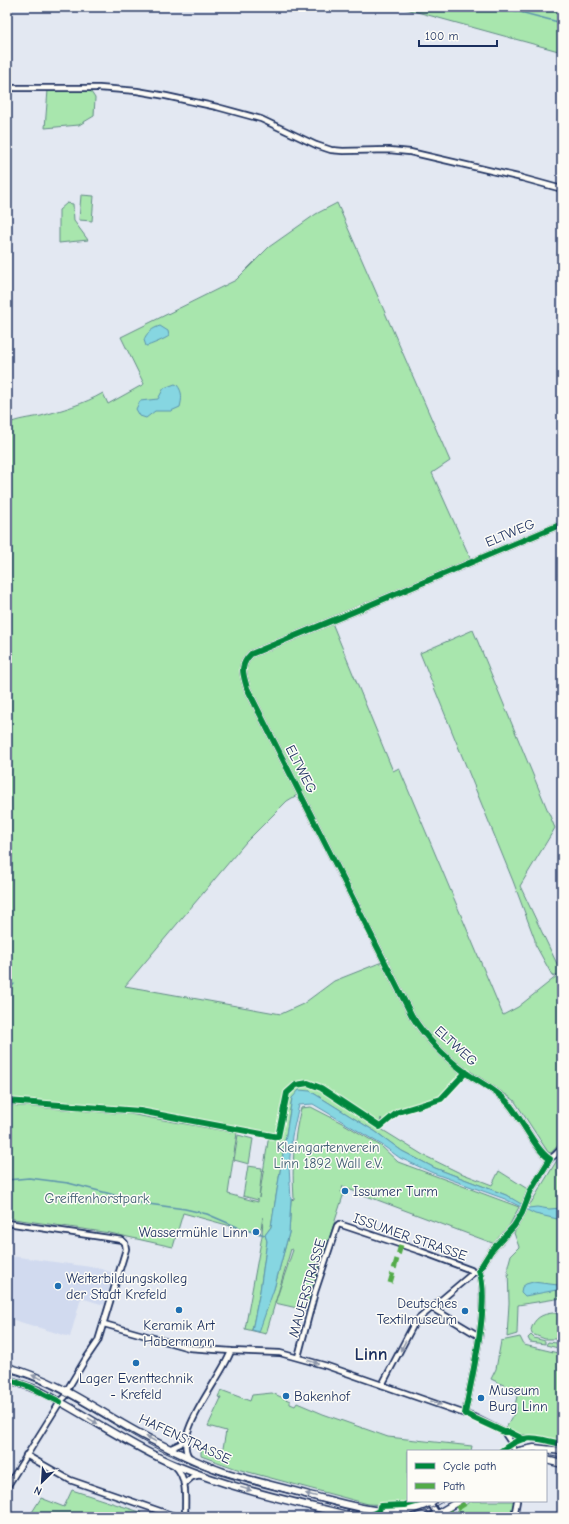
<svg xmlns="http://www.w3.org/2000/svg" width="569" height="1524" viewBox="0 0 569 1524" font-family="'Comic Neue',sans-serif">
<rect width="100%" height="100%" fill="#e3e8f2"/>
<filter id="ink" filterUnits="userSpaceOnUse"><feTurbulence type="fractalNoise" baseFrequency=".025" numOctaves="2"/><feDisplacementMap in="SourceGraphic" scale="8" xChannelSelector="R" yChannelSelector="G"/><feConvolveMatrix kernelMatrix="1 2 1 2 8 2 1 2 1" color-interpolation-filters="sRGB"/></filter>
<g filter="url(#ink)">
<path fill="#d1daef" d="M11,1256L98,1268L113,1273L104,1305L81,1298L70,1337L7,1318V1270H9Z"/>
<g fill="#a8e6ad" stroke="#628a86">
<path d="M399,7H562V52Z"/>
<path d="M48,90L92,91L91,92L95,98L94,116L79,125L45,128Z"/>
<path d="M81,195L94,196L92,221L79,220Z"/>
<path d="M67,203L73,204L74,221L88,240L59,243V210Z"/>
<path d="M337,203L450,461L432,473L471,560L363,607L342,613L330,618L393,771L399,768L503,1015L518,1007L557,976L556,975L553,977L535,944V940L513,881L420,653L473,630L555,828L520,886L559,968L562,965V1141L551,1153L548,1152L514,1100L455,1061L428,1035L415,1018L246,690L297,795L287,801L246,842L125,986L281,1014L303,1004L334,981L382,962L412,1019L423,1036L464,1076L444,1099L408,1110L401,1113L384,1127L381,1118L380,1123L381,1129L423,1155L458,1172L492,1185L499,1171L529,1190L523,1206L506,1195L435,1168L402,1151L376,1132L310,1091L292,1098L271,1227L265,1235L267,1241L260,1291L252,1330L274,1289L289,1233L291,1200L294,1199C292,1166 293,1140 301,1108L311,1107L344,1124L381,1146L398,1162L519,1207L508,1228L495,1244L348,1189V1188L343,1186L341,1192L344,1193L306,1310L275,1303L293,1250L291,1249L266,1334L245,1329L262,1236L263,1217L260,1234L183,1213L173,1247L110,1233L7,1218V1105L129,1114L237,1133L228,1194L258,1202V1200L243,1196L248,1166L262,1168L259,1198L269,1135L180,1117L140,1110L104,1106L7,1100V424C18,419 29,418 41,416C62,410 84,404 103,393L108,404L144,384L121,337L236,280L269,247L316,214Z"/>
<path d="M238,1135L253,1139L249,1164L234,1160Z"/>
<path d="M562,1152V1298L518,1305L517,1334L507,1337L509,1303L508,1266L511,1255L519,1247L514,1233L529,1204L531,1203Z"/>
<path d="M553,1313L562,1314V1339H545L532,1334L531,1330C534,1318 542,1314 553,1313Z"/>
<path d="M531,1335L534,1338L545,1341V1344L530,1342L528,1338Z"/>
<path d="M520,1337L524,1345L562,1354V1441L518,1434L506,1428L517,1408L515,1405L518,1392L491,1379L496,1369L501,1341Z"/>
<path d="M562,1341L558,1348L546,1345L548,1342L557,1343Z"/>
<path d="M221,1390L250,1401L252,1395L272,1393L290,1401V1404L295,1406L297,1403L323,1414L388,1437L472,1446L471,1451H408V1501H415L391,1505L368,1504L237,1469L201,1456V1449L223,1448L226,1431L208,1426L221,1398L218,1397Z"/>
<path d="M72,1490L140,1512L141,1513L140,1517H29L41,1498L64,1507Z"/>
<path d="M471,1501H514L511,1517H447Z"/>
</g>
<g fill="#86d6e1" stroke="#5b93ad">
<path d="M160,326L168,331L169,336C167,338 149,346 146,346L144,340C146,333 153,328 160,326Z"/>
<path d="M175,384L177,385C183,392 182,399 180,407L171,411H155L146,418L140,416L136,409L140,401L158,399L164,388Z"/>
<path d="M299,1090L310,1091L376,1132L402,1151L435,1168L506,1195L528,1208L537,1207L549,1209L562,1208V1220L535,1214L505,1199L433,1173L400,1158L382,1145L313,1104L299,1105L292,1136L289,1166L291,1200L289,1233L274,1289L259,1332L252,1330L260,1291L267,1241L265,1235L271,1227L292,1098Z"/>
<path d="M533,1282L558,1285L562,1284V1289L525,1296L521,1292L522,1287L526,1284Z"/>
</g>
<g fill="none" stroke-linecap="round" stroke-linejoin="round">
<g stroke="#5b93ad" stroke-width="1.5">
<path d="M501,7L562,23"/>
<path d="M7,991L14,984"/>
<path d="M7,1180L29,1178L68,1183L107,1193L141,1203L185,1209L207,1214L242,1229L265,1235"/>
</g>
<defs>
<g id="minor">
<path d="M7,88H99L137,91L166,96L217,107L261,119L316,145L331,150L343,151L389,150L410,152L522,178L562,189"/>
<path d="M550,1159C536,1151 520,1116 508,1103C497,1090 480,1083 466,1073C446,1058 425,1037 412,1016L247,688C243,673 239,666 251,654L353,612L562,524"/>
<path d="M7,1223L122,1240L125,1243L126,1249L98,1341L85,1360L67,1390L66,1396L60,1402L7,1487"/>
<path d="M432,1308L479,1336"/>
<path d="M104,1324L189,1348L231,1351L280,1353L327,1366L474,1417L504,1432L510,1441L515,1451"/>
<path d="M298,1357L315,1292L337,1226L339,1224L420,1251L471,1270L473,1273"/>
<path d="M382,1385L415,1322L473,1273L479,1270L491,1251L514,1226L522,1213L531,1190L550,1159L555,1155L562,1148"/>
<path d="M465,1414C471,1379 491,1301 479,1270"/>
<path d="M169,1449L180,1444L186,1437"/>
<path d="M26,1455L70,1480L177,1517"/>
<path d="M189,1457C172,1434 223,1376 231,1351"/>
<path d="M175,1466C188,1478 185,1500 185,1517"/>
<path d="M184,1484L192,1477L200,1475"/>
<path d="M430,1503L439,1517"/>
<path d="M514,1517L517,1501"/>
</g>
<path id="tertiary" d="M367,1517L379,1511L381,1517"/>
<g id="secondary">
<path d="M7,1367C63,1382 102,1415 152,1440C176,1452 200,1464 224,1472C252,1481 281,1487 309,1495C337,1502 366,1511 395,1512C407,1512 423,1507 433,1501"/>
<path d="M7,1379L30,1387L42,1392C87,1415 128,1445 175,1465C232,1489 295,1502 355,1517"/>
<path d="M519,1451L534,1448L562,1451"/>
<path d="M546,1460L562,1464"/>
<path d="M428,1517L437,1514L459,1501"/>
</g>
</defs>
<use href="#minor" stroke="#1b2f5e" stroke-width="8"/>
<use href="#tertiary" stroke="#1b2f5e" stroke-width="8"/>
<use href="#secondary" stroke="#1b2f5e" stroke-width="9"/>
<use href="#minor" stroke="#fdfcf7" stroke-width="4.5"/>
<use href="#tertiary" stroke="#fdfcf7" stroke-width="5.5"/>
<use href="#secondary" stroke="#fdfcf7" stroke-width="6"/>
<g stroke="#1b2f5e" stroke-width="1">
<path d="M7,1372C66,1387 112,1428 166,1453C206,1472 248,1482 291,1494C319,1501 347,1510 376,1516"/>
<path d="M546,1455L562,1458"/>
<path d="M386,1517C406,1518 427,1512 444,1501"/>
</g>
<g stroke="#52ab49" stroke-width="5" stroke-dasharray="10 5" stroke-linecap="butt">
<path d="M390,1283L401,1245"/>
<path d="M444,1517L469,1501"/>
</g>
<defs>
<g id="cycleway">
<path d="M7,1101L140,1111L278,1137L287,1093L296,1085L308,1083L321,1088L380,1127L398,1112L441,1099L466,1072"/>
<path d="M7,1379L30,1387L60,1402"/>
<path d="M523,1439L509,1432H504L465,1414C471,1379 491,1301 479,1270L491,1251L514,1226L522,1213L531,1190L550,1159C536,1151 520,1116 508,1103C497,1090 480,1083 466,1073C446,1058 425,1037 412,1016L247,688C243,673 239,666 251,654L353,612L562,524"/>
<path d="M501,1451C508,1447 515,1440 524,1439C535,1436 550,1442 562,1444"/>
<path d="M367,1517L379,1511L380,1506L405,1505L419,1501"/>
</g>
</defs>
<use href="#cycleway" stroke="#fdfcf7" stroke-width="8"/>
<use href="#cycleway" stroke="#00873e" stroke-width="6"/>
</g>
<defs><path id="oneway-solid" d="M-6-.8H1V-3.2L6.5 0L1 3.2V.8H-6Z"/></defs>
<g fill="#8c96aa">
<use href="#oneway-solid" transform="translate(403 1346) rotate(118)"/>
<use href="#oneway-solid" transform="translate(313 1362) rotate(17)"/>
<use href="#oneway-solid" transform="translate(37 1377) rotate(-159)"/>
<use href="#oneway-solid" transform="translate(436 1403) rotate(20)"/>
<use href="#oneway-solid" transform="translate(93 1421) rotate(31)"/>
<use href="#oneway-solid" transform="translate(151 1439) rotate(-152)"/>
<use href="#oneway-solid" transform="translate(246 1489) rotate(16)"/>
<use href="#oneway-solid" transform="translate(311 1495) rotate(-165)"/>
</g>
</g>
<g fill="#1f6fb2" stroke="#fdfcf7" stroke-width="1.5">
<circle cx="345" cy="1191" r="4"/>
<circle cx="256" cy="1232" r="4"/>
<circle cx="58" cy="1286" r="4"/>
<circle cx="179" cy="1310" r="4"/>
<circle cx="465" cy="1311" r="4"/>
<circle cx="136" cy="1363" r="4"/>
<circle cx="286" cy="1396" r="4"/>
<circle cx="481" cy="1398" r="4"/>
</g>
<g text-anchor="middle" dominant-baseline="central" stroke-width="3" stroke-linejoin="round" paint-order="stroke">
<g font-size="14" fill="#1b2f5e" stroke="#fdfcf7">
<text transform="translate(510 533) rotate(-23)">ELTWEG</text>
<text transform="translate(301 769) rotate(63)">ELTWEG</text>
<text transform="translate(456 1046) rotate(42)">ELTWEG</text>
<text transform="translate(410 1237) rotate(19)">ISSUMER STRASSE</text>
<text transform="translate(307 1288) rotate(-74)">MAUERSTRASSE</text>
<text transform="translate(185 1439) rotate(25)">HAFENSTRASSE</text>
</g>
<g font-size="14" fill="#3e5d72" stroke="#fdfcf7">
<text x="328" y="1147">Kleingartenverein<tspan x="328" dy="16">Linn 1892 Wall e.V.</tspan></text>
<text x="97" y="1198">Greiffenhorstpark</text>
</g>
<g font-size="14" fill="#1b2f5e" stroke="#fdfcf7" text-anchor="start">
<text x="353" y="1191">Issumer Turm</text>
<text x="248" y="1232" text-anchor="end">Wassermühle Linn</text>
<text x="66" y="1278">Weiterbildungskolleg<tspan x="66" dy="16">der Stadt Krefeld</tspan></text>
<text x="457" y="1303" text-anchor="end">Deutsches<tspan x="457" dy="16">Textilmuseum</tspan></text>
<text x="179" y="1325" text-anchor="middle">Keramik Art<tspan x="179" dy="16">Habermann</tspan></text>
<text x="136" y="1378" text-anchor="middle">Lager Eventtechnik<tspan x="136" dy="16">- Krefeld</tspan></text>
<text x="489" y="1390">Museum<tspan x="489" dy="16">Burg Linn</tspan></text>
<text x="294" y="1396">Bakenhof</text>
</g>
<g font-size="18" font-weight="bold" fill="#1b2f5e" stroke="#fdfcf7">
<text x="371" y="1354">Linn</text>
</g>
</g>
<rect width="569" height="1524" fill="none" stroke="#fdfcf7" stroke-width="24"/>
<rect x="12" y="12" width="545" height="1500" fill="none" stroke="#1b2f5e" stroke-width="1.5" filter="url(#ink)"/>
<rect x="407" y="1450" width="140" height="52" fill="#fdfcf7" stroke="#a3aaba"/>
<rect x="415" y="1463" width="20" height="6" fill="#00873e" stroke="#a3aaba"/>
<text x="443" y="1470" font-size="12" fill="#1b2f5e">Cycle path</text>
<rect x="415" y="1483" width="20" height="6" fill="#52ab49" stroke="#a3aaba"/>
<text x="443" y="1490" font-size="12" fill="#1b2f5e">Path</text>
<g transform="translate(42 1482) rotate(205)" stroke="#fdfcf7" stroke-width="3" paint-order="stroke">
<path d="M0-3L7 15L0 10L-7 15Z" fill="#1b2f5e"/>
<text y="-6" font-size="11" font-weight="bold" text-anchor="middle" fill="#1b2f5e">N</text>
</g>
<path d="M419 40v6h78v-6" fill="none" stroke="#1b2f5e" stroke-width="2"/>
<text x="425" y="40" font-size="12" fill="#1b2f5e" stroke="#fdfcf7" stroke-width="3" paint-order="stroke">100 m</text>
</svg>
